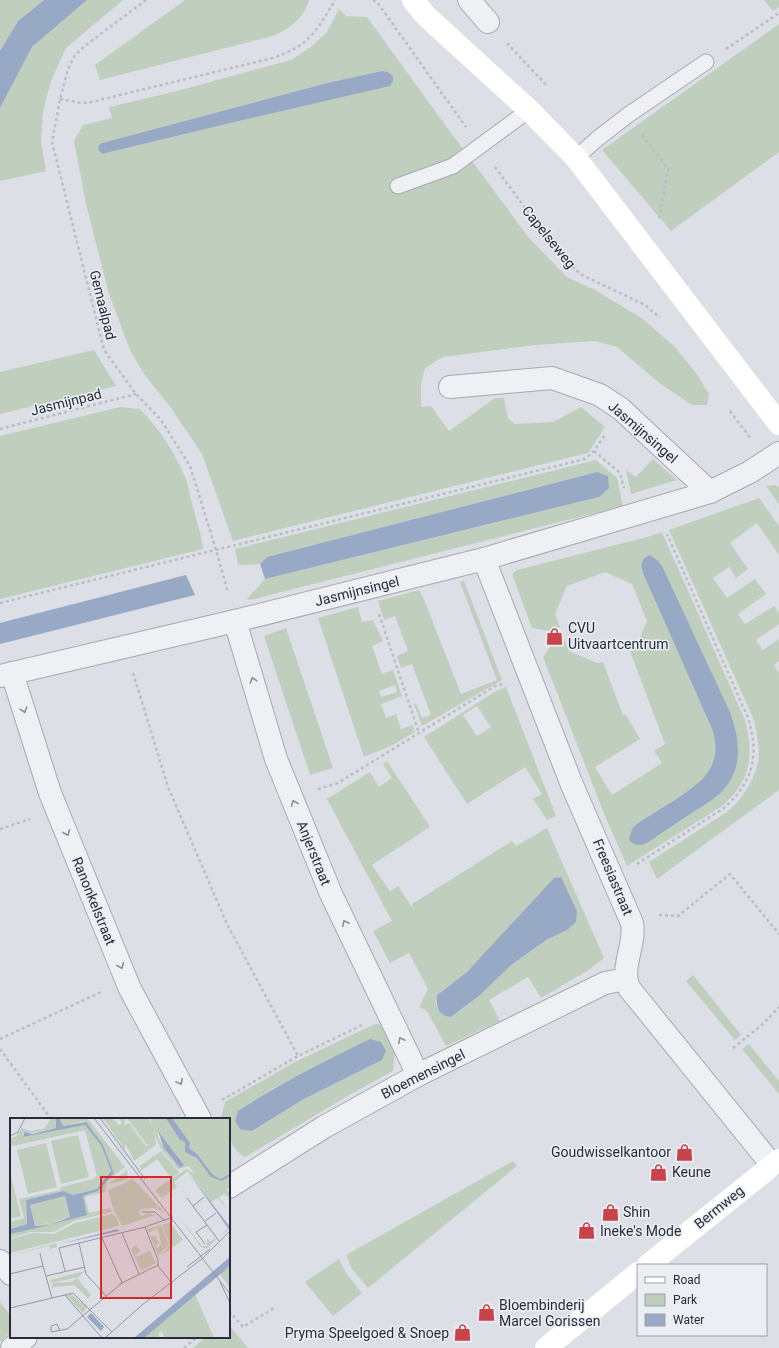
<svg xmlns="http://www.w3.org/2000/svg" width="779" height="1348" viewBox="0 0 779 1348" font-family="Roboto,sans-serif">
<rect width="100%" height="100%" fill="#dcdfe5"/>
<g fill="#c0cfbd" fill-rule="evenodd">
<path d="M0,0H44L18,21L0,51Z"/>
<path d="M87,0H123L66,48L51,81L43,112L41,141L46,171L0,181V108L32,47Z"/>
<path d="M185,0H309C304,18 289,29 273,36L100,80L95,65Z"/>
<path d="M764,0H779V7L773,11Z"/>
<path d="M339,9L346,16L367,17L443,122L529,238L567,277L595,290L643,319L674,346L696,373L709,394L707,405H692L658,382L617,347L595,341L535,345L443,357L425,368L421,384V407L431,406L449,431L495,398H504L508,418L515,424L553,422L581,407L605,427L588,453L233,541L202,454L171,408L144,374L130,350L109,294L86,204L74,141L83,125L112,118L109,107L177,91L291,60L311,47L327,32ZM382,71L388,72L393,76L243,120L106,153L102,143L327,83Z"/>
<path d="M779,24V152L671,231L602,150Z"/>
<path d="M94,350L116,386L0,414V372Z"/>
<path d="M120,407L140,409C160,430 177,455 187,482C189,489 190,497 192,503C196,519 201,533 203,549L0,599V436Z"/>
<path d="M653,459L677,480L631,494L626,470L636,477Z"/>
<path d="M596,460L617,478L623,506L250,600L247,599L265,579L599,497L597,472L267,557L260,564L238,565L235,549Z"/>
<path d="M775,485L779,487V504L766,486Z"/>
<path d="M759,498L779,526V555L757,523L730,543L748,569L736,578L729,567L713,578L727,598L755,579L766,594L738,614L745,624L774,606L779,613V624L756,640L763,650L779,639V661L774,665L779,673V790L657,879L649,862L727,812C744,798 759,774 759,751C758,740 756,730 754,720L669,530Z"/>
<path d="M662,532L745,720C754,756 751,781 722,806L627,866L605,816L543,657L553,643L564,639L569,651L597,663L603,662L623,715H626L640,739L595,767L612,795L662,763L654,751L665,744L630,651L635,649L647,621L632,584L605,572L567,586L555,614L560,627L549,631L532,628L513,577V573L517,570L647,537Z"/>
<path d="M464,581L502,680L422,726L414,704L416,703L422,718L431,715L412,664L401,668L397,656L408,651L395,616L384,620L378,601L419,590L423,597L461,694L497,680L460,582Z"/>
<path d="M358,607L362,622L373,620L383,641L372,646L382,674L393,670L402,696L381,704L386,718L396,714L401,729L413,725L415,732L393,745L364,757L318,618ZM395,685L397,692L381,697L379,691Z"/>
<path d="M286,628L333,768L310,775L264,636Z"/>
<path d="M506,687L556,816L547,820L533,799L542,794L525,767L467,804L424,737L496,691ZM477,706L491,727L477,736L463,715Z"/>
<path d="M387,761L430,827L372,865L390,891L398,886L412,907L413,906L412,904L512,841L516,846L547,828L604,958L587,971L541,998L528,977L489,1000L500,1021L446,1046L427,1011L419,1007L428,989L409,953L390,963L373,931L392,921L327,799L370,772L379,787L392,778L383,764ZM560,877L577,911L567,930L548,939L525,955L509,967L479,996L452,1017L441,1013L436,1005L437,995L444,991L467,972Z"/>
<path d="M693,975L741,1035L735,1040L686,981Z"/>
<path d="M375,1024L383,1025L395,1050L393,1071L351,1094L245,1157C229,1147 229,1137 229,1119H221L225,1102L295,1062ZM332,1057L382,1060L304,1099L252,1131L238,1111L272,1089Z"/>
<path d="M749,1044L779,1081V1094L742,1049Z"/>
<path d="M513,1161L517,1166L368,1288L352,1269L346,1255Z"/>
<path d="M339,1259L346,1273L362,1293L333,1316L305,1282Z"/>
<path d="M0,1302L11,1316V1332L0,1342Z"/>
<path d="M229,1325L248,1348H193L206,1337H229Z"/>
</g>
<g fill="#97a9c5">
<path d="M44,0H87L32,47L0,108V51L18,21Z"/>
<path d="M382,71L388,72L393,76V81L390,86L243,120L106,153L103,154L100,152L98,149L99,145L102,143L327,83Z"/>
<path d="M597,472L608,476L609,488L599,497L265,579L260,564L267,557Z"/>
<path d="M650,555L658,561L662,566L729,710C739,735 744,766 725,788C718,797 707,803 698,809C681,820 664,831 647,843C640,846 633,846 629,839L633,827C646,817 661,809 675,800C702,782 723,767 713,731L643,573C641,564 640,559 650,555Z"/>
<path d="M186,575L195,595L0,644V623Z"/>
<path d="M561,877L577,911L576,922L567,930L548,939L525,955L509,967L479,996L451,1017C438,1016 436,1007 437,995L444,990L467,972L554,878Z"/>
<path d="M370,1039L381,1042L386,1051L382,1060L304,1099L252,1131L240,1129L235,1121L238,1111C280,1083 325,1061 370,1039Z"/>
</g>
<g fill="none" stroke-linecap="round" stroke-linejoin="round">
<defs>
<g id="lane">
<path d="M576,158L597,139L628,115L706,62"/>
<path d="M398,186L453,166L529,110"/>
</g>
<g id="street">
<path d="M469,0L488,22"/>
<path d="M450,387L552,378L600,395L621,409L710,492"/>
<path d="M484,559L572,785L632,923C636,945 620,967 629,988L772,1165"/>
<path d="M235,621L276,759L331,894L418,1075"/>
<path d="M12,673L50,793L130,989L200,1119"/>
<path d="M0,676L235,621L484,559L710,492L750,472L779,453"/>
<path d="M229,1187L324,1127L418,1075L605,983L626,979"/>
<path d="M0,1261L11,1274"/>
<path d="M12,1348L26,1337"/>
</g>
</defs>
<use href="#lane" stroke="#a5a9b2" stroke-width="17"/>
<use href="#street" stroke="#a5a9b2" stroke-width="24"/>
<g stroke="#babdc4" stroke-width="2.5" stroke-dasharray="3 3" stroke-linecap="butt">
<path d="M146,0L86,45L75,55L68,69L60,99L52,142L104,350L136,394L161,420L190,466L216,550L228,593"/>
<path d="M373,0L377,2L466,127"/>
<path d="M507,43L547,86"/>
<path d="M726,49L779,13"/>
<path d="M60,99L81,103L91,102L273,58C310,45 316,32 335,0"/>
<path d="M642,135L668,169L659,219"/>
<path d="M495,167L554,247L580,274L645,305L660,318"/>
<path d="M730,411L751,439"/>
<path d="M0,429L136,394"/>
<path d="M594,451L620,473L624,488"/>
<path d="M0,603L585,459L594,451L606,433"/>
<path d="M379,614L419,733"/>
<path d="M133,673L168,787L227,924L298,1056"/>
<path d="M318,789L338,783L495,686L502,684"/>
<path d="M0,829L30,819"/>
<path d="M637,864L724,808C753,782 760,755 748,718L667,534"/>
<path d="M659,915L678,916L730,874L779,934"/>
<path d="M0,1039L101,992"/>
<path d="M733,1048L763,1024L779,1007"/>
<path d="M0,1049L51,1119"/>
<path d="M222,1100L298,1056L362,1025"/>
<path d="M229,1311L243,1327L274,1308"/>
<path d="M184,1348L197,1337"/>
</g>
<use href="#lane" stroke="#eef0f4" stroke-width="15"/>
<use href="#street" stroke="#eef0f4" stroke-width="22"/>
<g stroke="#fff" stroke-width="22">
<path d="M413,0L426,16L529,110L576,158L779,424"/>
<path d="M648,1265L779,1160"/>
<path d="M546,1348L638,1273"/>
</g>
</g>
<defs><path id="oneway-chevron" d="M-2-3.5L2.5 0L-2 3.5" fill="none" stroke-width="1.6" stroke-linecap="round" stroke-linejoin="round"/></defs>
<g stroke="#8a8e98">
<use href="#oneway-chevron" transform="translate(253 680) rotate(-107)"/>
<use href="#oneway-chevron" transform="translate(24 710) rotate(72)"/>
<use href="#oneway-chevron" transform="translate(294 803) rotate(-112)"/>
<use href="#oneway-chevron" transform="translate(67 833) rotate(68)"/>
<use href="#oneway-chevron" transform="translate(345 923) rotate(-116)"/>
<use href="#oneway-chevron" transform="translate(121 966) rotate(68)"/>
<use href="#oneway-chevron" transform="translate(401 1040) rotate(-116)"/>
<use href="#oneway-chevron" transform="translate(180 1082) rotate(62)"/>
</g>
<defs>
<symbol id="shop-bare" viewBox="-9 -9 18 18"><path d="M-5-2.5h2.3a2.7 3.5 0 0 1 5.4 0H5L5.5 6h-11ZM-1.5-2.5h3a1.5 2.3 0 0 0-3 0Z" fill="#c8434a" stroke="#ebeef3" stroke-width="2.5" paint-order="stroke"/></symbol>
</defs>
<g fill-rule="evenodd">
<use href="#shop-bare" x="542" y="624" width="25" height="25"/>
<use href="#shop-bare" x="672" y="1140" width="25" height="25"/>
<use href="#shop-bare" x="646" y="1160" width="25" height="25"/>
<use href="#shop-bare" x="598" y="1200" width="25" height="25"/>
<use href="#shop-bare" x="574" y="1218" width="25" height="25"/>
<use href="#shop-bare" x="474" y="1300" width="25" height="25"/>
<use href="#shop-bare" x="450" y="1320" width="25" height="25"/>
</g>
<g text-anchor="middle" dominant-baseline="central" stroke-width="3" stroke-linejoin="round" paint-order="stroke">
<g font-size="14" fill="#262c3b" stroke="#ebeef3">
<text transform="translate(549 237) rotate(51)">Capelseweg</text>
<text transform="translate(103 305) rotate(76)">Gemaalpad</text>
<text transform="translate(66 402) rotate(-14)">Jasmijnpad</text>
<text transform="translate(643 432) rotate(41)">Jasmijnsingel</text>
<text transform="translate(357 591) rotate(-14)">Jasmijnsingel</text>
<text transform="translate(314 853) rotate(68)">Anjerstraat</text>
<text transform="translate(613 877) rotate(67)">Freesiastraat</text>
<text transform="translate(94 901) rotate(68)">Ranonkelstraat</text>
<text transform="translate(423 1074) rotate(-27)">Bloemensingel</text>
<text transform="translate(719 1207) rotate(-39)">Bermweg</text>
</g>
<g font-size="14" fill="#262c3b" stroke="#ebeef3" text-anchor="start">
<text x="568" y="628">CVU<tspan x="568" dy="16">Uitvaartcentrum</tspan></text>
<text x="671" y="1152" text-anchor="end">Goudwisselkantoor</text>
<text x="672" y="1172">Keune</text>
<text x="623" y="1212">Shin</text>
<text x="600" y="1231">Ineke's Mode</text>
<text x="499" y="1305">Bloembinderij<tspan x="499" dy="16">Marcel Gorissen</tspan></text>
<text x="449" y="1333" text-anchor="end">Pryma Speelgoed &amp; Snoep</text>
</g>
</g>
<g transform="translate(10 1118)">
<rect width="220" height="220" fill="#dcdfe5"/>
<path d="M41,0H46V10L23,15L18,14L13,16V19L75,7L91,27L101,53L87,71L63,77L53,73L16,82L17,106L0,111V104L14,100L9,81L50,72L51,69L83,61L87,58L75,12L3,28L0,25V21L6,18L12,10L20,13L34,11ZM49,0H77L115,49L97,63L95,74L75,79L79,95L100,90L102,94L64,103L44,114H21L0,120V116L39,105L25,108L20,87L55,78L60,99L43,104L77,97L73,78L88,73L104,55L93,27L74,3L53,8ZM93,0H102L109,7L112,5L110,1L116,0L114,5L115,7L119,5L136,28L144,25L137,27L117,0H138L142,7L140,0H220V70L216,71L220,73L214,72L220,74V81L215,76L209,79L218,92L208,80L201,84L178,53L164,64L167,69L152,80L145,72L162,60L177,51L185,56L179,48L168,51L151,31L146,20L144,5L146,27L124,43L119,32L115,26V32ZM148,13L174,47L170,50L157,34L148,19ZM68,17L79,59L51,66L41,23ZM36,25L47,69L18,76L7,32ZM151,33L168,53L169,55L161,60L147,41L131,53L130,48ZM117,52L118,61L100,66V65ZM0,55L11,98L0,101ZM122,60L155,95L145,90L131,91L129,95L132,98L137,95L146,97L112,108L103,90L98,72L117,64ZM102,96L107,100L109,108L0,135V121L23,115L44,116L65,105ZM168,97L192,128H197V120L200,124L205,120L206,122L196,131L190,128ZM160,104L173,122L150,138L160,127L152,107ZM151,107L159,127L148,137L140,118H145L149,125L145,128L147,130L151,126L149,115L146,110L139,115L137,111ZM46,125L47,129L40,131L39,128L0,138ZM126,127L130,133L125,137L126,139L140,133L146,145L131,153L121,131ZM220,147L219,163L220,170L210,156ZM75,153L69,159L41,165L40,162ZM67,160L81,177L78,180L64,167L43,169V172L42,168L43,165L61,164ZM61,176L77,189L73,195L56,177ZM185,176L204,220H155L152,214L148,215L150,220H134Z" fill="#c0cfbd" fill-rule="evenodd"/>
<path d="M46,0H49L53,8L76,4L93,27L104,55L88,73L73,78L77,97L43,106L60,99L55,78L20,87L25,108L40,107L0,116V111L17,106L16,82L53,73L63,77L87,71L101,53L91,27L75,7L13,19L15,14L23,16L46,10ZM156,0H162L180,25L179,30L187,36L202,56L210,61L220,56V58L212,63L201,59L187,40L175,34V24L170,22ZM148,13L174,47L170,50L154,30ZM177,53L220,109L211,118L218,110ZM108,111L109,113L49,126ZM220,139V147L214,153L134,220H124ZM81,195L94,209L91,213L77,199Z" fill="#97a9c5"/>
<path fill="none" stroke="#9397a1" stroke-width="1" d="M84,0L220,176M90,0L135,61M0,18L8,14L15,0M177,80L209,123M183,88L194,79M132,94H145L155,103M194,104L206,95M135,109L148,142V148L161,164M112,115L129,156M92,120L112,165M69,125L76,156L96,178M195,126L186,114L197,107M30,135L33,148M177,149L200,131M55,153L49,130L135,109L163,99M0,156L33,148L42,180M36,158L75,149M210,164L220,185M55,177L92,220M0,190L63,175L102,214M41,214L57,211L112,165L148,147M41,214V208L47,206L50,213M95,220L132,187L193,140L220,113"/>
<path fill="#d62828" fill-opacity="0.15" stroke="#d62828" stroke-width="2" d="M91,59H161V180H91Z"/>
<rect width="220" height="220" fill="none" stroke="#262c3b" stroke-width="2"/>
</g>
<rect x="637" y="1264" width="130" height="72" fill="#ebeef3" stroke="#9ca0a9"/>
<rect x="645" y="1277" width="20" height="6" fill="#ffffff" stroke="#9ca0a9"/>
<text x="673" y="1284" font-size="12" fill="#262c3b">Road</text>
<rect x="645" y="1294" width="20" height="12" fill="#c0cfbd" stroke="#9ca0a9"/>
<text x="673" y="1304" font-size="12" fill="#262c3b">Park</text>
<rect x="645" y="1314" width="20" height="12" fill="#97a9c5" stroke="#9ca0a9"/>
<text x="673" y="1324" font-size="12" fill="#262c3b">Water</text>
</svg>
